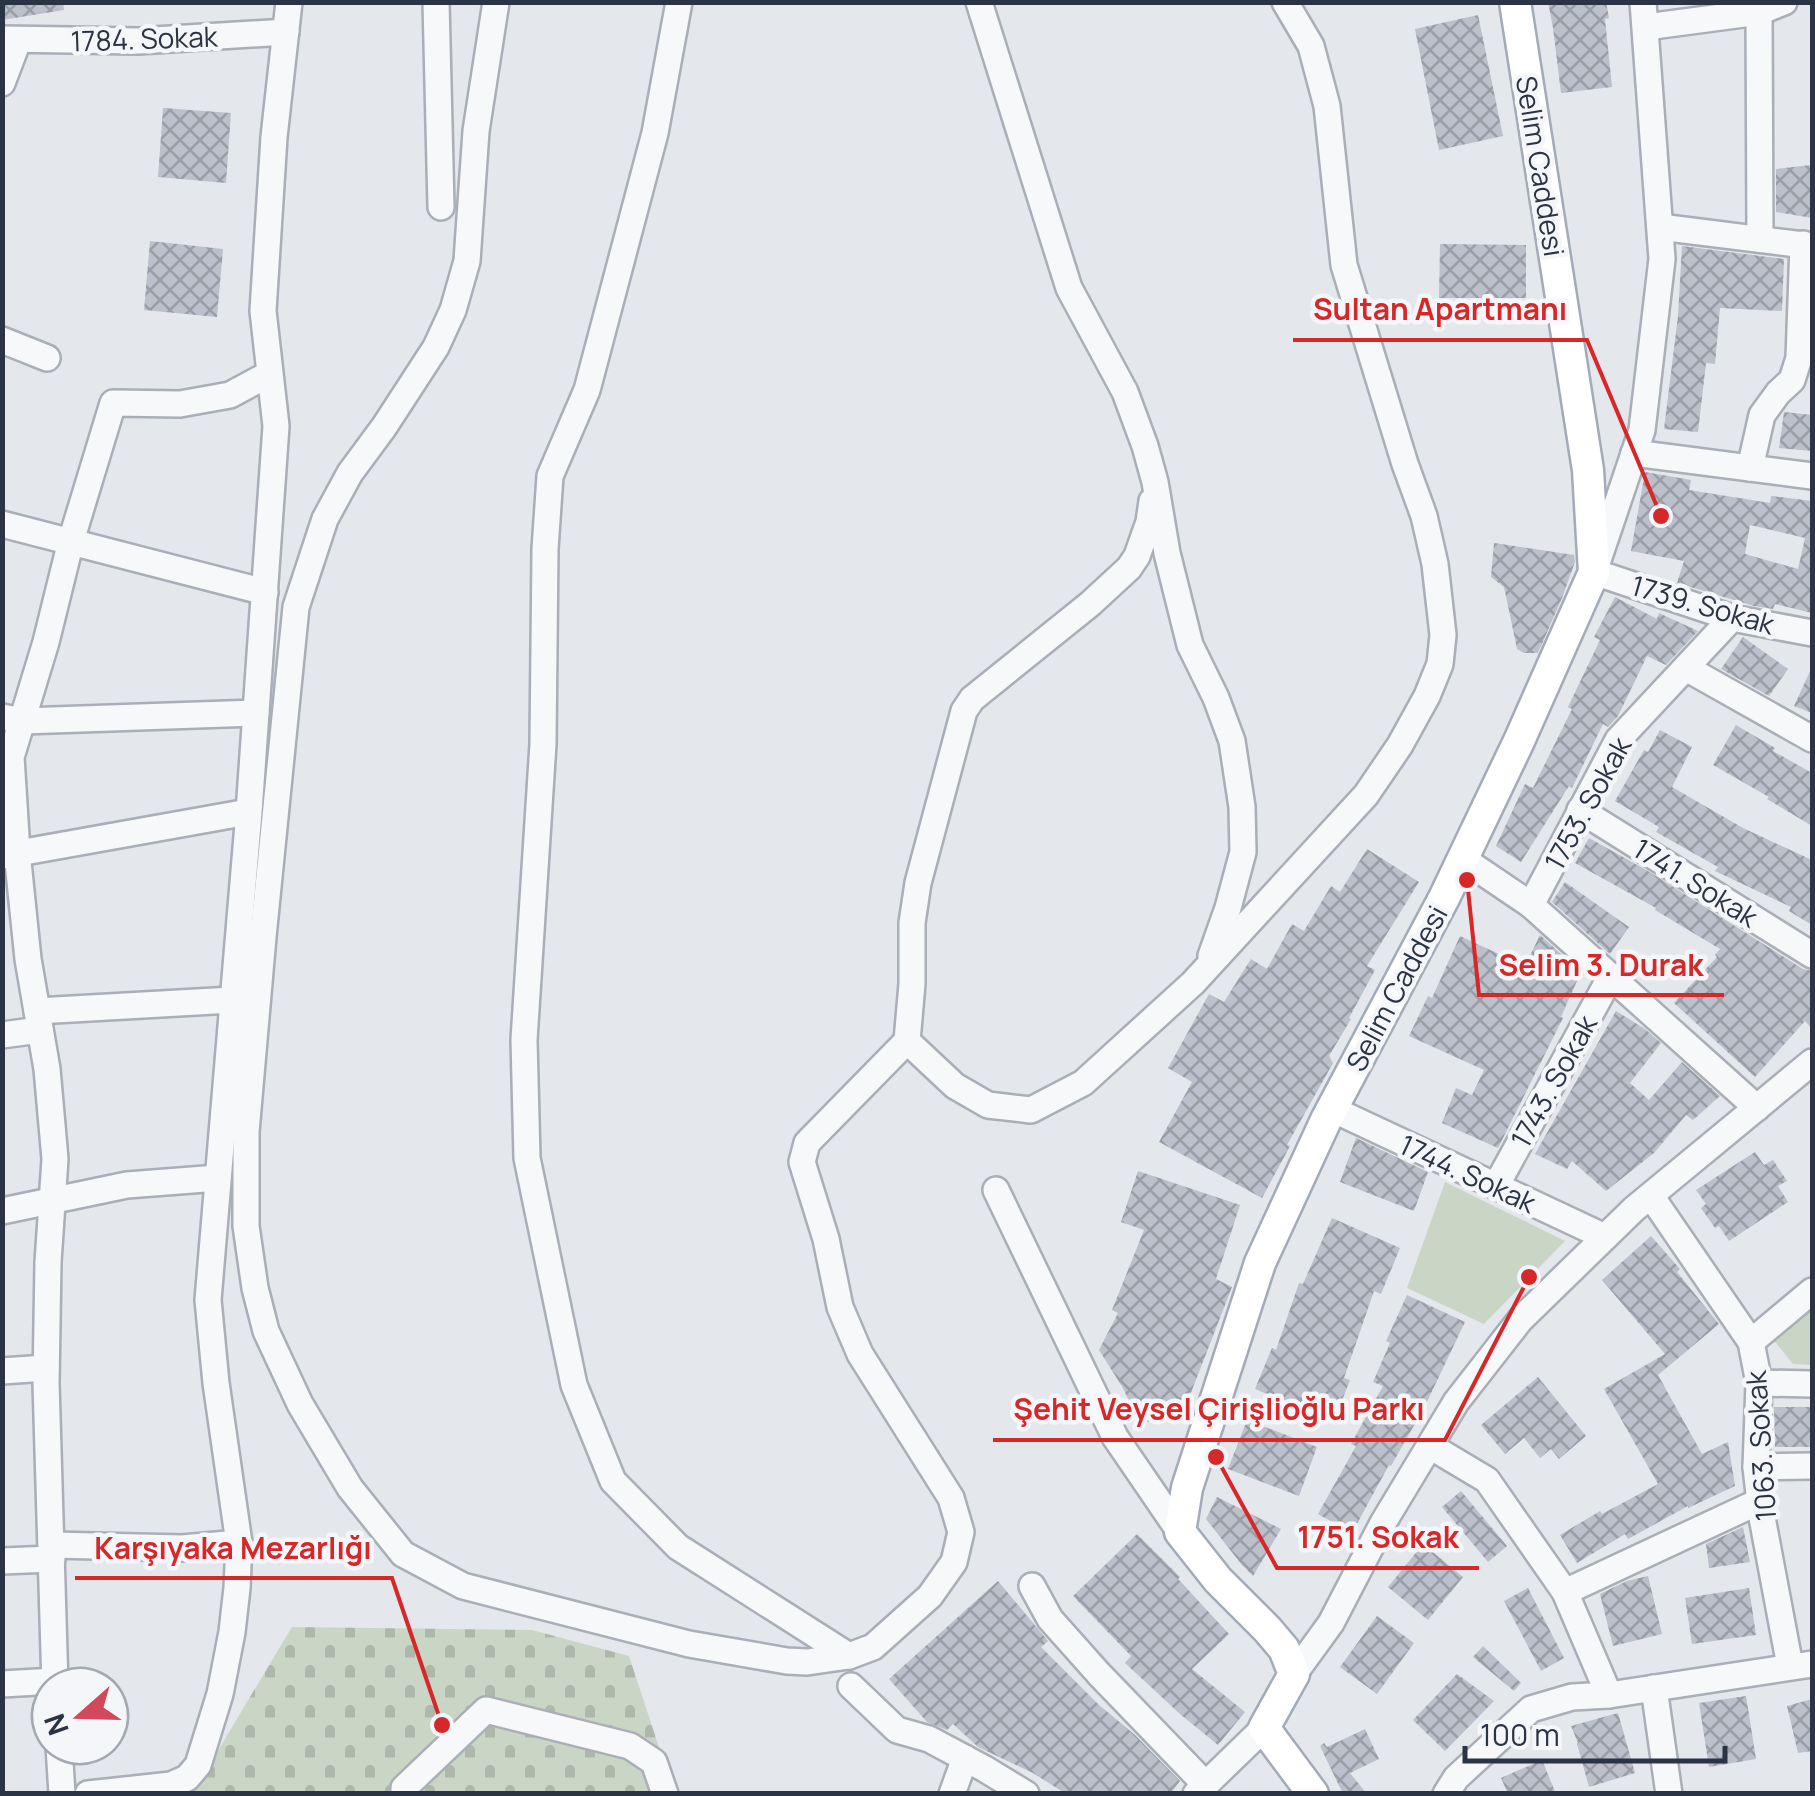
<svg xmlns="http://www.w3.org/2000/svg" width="1815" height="1796" viewBox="0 0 1815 1796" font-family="Manrope,sans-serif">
<defs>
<pattern id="cemetery-stones" width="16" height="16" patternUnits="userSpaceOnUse" patternTransform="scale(2.5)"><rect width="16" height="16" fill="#c9d6c5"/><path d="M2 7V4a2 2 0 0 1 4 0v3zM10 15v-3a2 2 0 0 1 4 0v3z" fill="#adb8ab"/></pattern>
<pattern id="building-cross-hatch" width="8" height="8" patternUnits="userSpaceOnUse" patternTransform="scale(2.5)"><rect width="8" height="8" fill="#bbc0ca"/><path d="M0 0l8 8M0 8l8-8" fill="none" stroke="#989da6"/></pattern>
</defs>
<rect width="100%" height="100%" fill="#e4e7ec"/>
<path fill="url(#cemetery-stones)" d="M292,1627L532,1630L629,1656L674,1793L192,1794Z"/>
<g fill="#c9d6c5">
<path d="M1445,1182L1565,1241L1484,1324L1407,1288Z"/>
<path d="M1812,1303V1365L1793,1364L1771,1337Z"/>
</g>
<g fill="url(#building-cross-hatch)" fill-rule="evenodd">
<path d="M2,2H63L64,10L2,20Z"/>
<path d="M1548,2H1606L1609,18L1605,19L1612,87L1561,93L1553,28Z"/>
<path d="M1478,15L1503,136L1439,150L1415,29Z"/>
<path d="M163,108L231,113L226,183L158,177Z"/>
<path d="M1810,165L1812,218L1776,212V169Z"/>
<path d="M150,241L223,249L217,317L144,310Z"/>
<path d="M1440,244L1526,245V298H1439Z"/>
<path d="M1682,246L1784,259L1782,311L1720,308L1715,364L1706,363L1698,432L1664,429L1678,316Z"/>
<path d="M1784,412L1812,415V451L1779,448Z"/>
<path d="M1645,472L1691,480L1689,490L1770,503L1771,496L1812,501V613L1775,604L1773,609L1754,606L1677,583L1684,561L1631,551ZM1750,525L1805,538L1798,569L1745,554Z"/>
<path d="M1494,543L1574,555L1575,562L1562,598L1538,653H1524L1517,649L1504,587L1491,577Z"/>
<path d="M1615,597L1657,619L1659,613L1698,631L1666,665L1647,656L1618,716L1608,727L1603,724L1572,788L1569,786L1521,862L1496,846L1525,784L1533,788L1572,709L1568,707L1600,640L1594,637Z"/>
<path d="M1743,637L1788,669L1769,696L1721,669Z"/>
<path d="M1812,667V713L1794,706Z"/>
<path d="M1736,725L1775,748L1773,751L1812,773V826L1767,799L1769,797L1713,765Z"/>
<path d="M1660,730L1692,747L1672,787L1743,828L1812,860V925L1789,911L1791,907L1715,871L1718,867L1656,832L1659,827L1615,801L1644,750L1648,752Z"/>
<path d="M1589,838L1648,871L1803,969L1812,971V1029L1805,1021L1755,1077L1674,1003L1717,957L1715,955L1720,949L1655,910L1656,908L1575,863Z"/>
<path d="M1367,849L1419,882L1367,966L1375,970L1349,1018L1351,1019L1329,1056L1333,1063L1287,1145L1290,1146L1262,1198L1159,1142L1192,1082L1168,1068L1209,994L1224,1002L1251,959L1267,969L1292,924L1304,931L1331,886L1340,892Z"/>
<path d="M1565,882L1629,927L1610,954L1552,902Z"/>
<path d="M1540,935L1581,972L1561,1017L1563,1018L1498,1148L1442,1123L1456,1088L1472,1095L1484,1070L1409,1036L1428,996L1432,998L1460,936L1525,966Z"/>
<path d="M1616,1011L1645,1029L1661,1043L1630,1083L1649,1100L1682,1062L1720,1096L1693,1120L1686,1115L1654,1153L1606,1191L1572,1161L1567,1169L1535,1154Z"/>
<path d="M1356,1138L1428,1172L1414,1211L1340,1182Z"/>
<path d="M1755,1152L1764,1165L1773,1160L1787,1181L1778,1186L1788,1202L1729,1241L1719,1226L1715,1228L1701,1208L1706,1204L1696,1190Z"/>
<path d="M1138,1171L1240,1205L1216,1279L1232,1287L1180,1421L1142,1422L1134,1412L1123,1388L1099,1350L1118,1313L1112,1310L1144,1230L1121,1222Z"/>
<path d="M1332,1218L1400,1248L1381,1294L1374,1291L1344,1378L1350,1380L1334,1421L1255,1389L1272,1348L1276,1350L1299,1283L1303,1284Z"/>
<path d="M1651,1236L1680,1269L1677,1272L1719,1324L1658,1375L1702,1454L1728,1442L1735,1486L1688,1508V1506L1628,1539L1625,1534L1577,1563L1560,1535L1600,1511L1602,1514L1658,1484L1604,1389L1665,1354L1602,1280Z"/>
<path d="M1407,1295L1465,1322L1425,1406L1391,1466L1389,1465L1352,1533L1318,1514L1356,1446L1351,1444L1383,1386L1373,1382L1390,1343L1386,1341Z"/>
<path d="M1538,1377L1586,1436L1559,1459L1551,1449L1540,1458L1524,1438L1505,1454L1481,1425Z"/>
<path d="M1774,1407H1812V1447H1775Z"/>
<path d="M1247,1420L1317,1447L1299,1496L1228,1469Z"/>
<path d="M1461,1491L1507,1546L1488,1562L1442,1507Z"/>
<path d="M1217,1497L1281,1529L1253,1576L1242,1565L1206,1519Z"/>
<path d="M1743,1527L1750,1562L1709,1568L1706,1544Z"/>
<path d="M1137,1534L1180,1577L1178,1579L1229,1634L1192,1669L1245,1712L1218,1745L1180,1714L1125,1663L1131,1656L1073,1596Z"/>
<path d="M1423,1544L1463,1577L1428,1620L1388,1587Z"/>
<path d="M1648,1576L1662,1634L1613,1646L1600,1594L1627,1581Z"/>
<path d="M998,1581L1048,1641L1041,1647L1098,1704L1135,1735L1180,1781L1170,1794H1066L1033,1773L978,1747L953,1724L947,1730L927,1722L889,1679Z"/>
<path d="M1528,1588L1564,1658L1541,1671L1504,1601Z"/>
<path d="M1749,1588L1756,1635L1692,1644L1685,1598Z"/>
<path d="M1377,1616L1414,1643L1377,1694L1340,1667Z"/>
<path d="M1483,1646L1521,1683L1514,1691L1473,1657Z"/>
<path d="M1457,1674L1494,1701L1445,1751L1413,1720Z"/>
<path d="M1746,1696L1756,1759L1709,1767L1699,1703Z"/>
<path d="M1812,1699V1751L1798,1753L1787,1706Z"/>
<path d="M1618,1713L1635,1773L1589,1787L1577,1744L1578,1743L1571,1726Z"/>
<path d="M1365,1729L1379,1759L1350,1773L1367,1794H1343L1320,1746L1324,1743L1327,1747Z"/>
<path d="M1542,1760L1556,1794H1508L1501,1778Z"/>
</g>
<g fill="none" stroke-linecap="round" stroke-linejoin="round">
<defs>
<g id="minor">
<path d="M436,2L441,207"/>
<path d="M496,2L476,131L467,261L453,310L436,347L384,427L350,473L325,519L296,607L263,937L246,1132V1226L255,1288L266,1331L300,1404L350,1488L403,1554L463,1586L689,1644L787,1661L807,1662L849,1656L873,1647L930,1596L954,1562L961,1532L951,1498L860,1354L840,1307L826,1239L802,1162L807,1143L907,1041L955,1086L988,1105L1031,1110L1083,1083L1193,983L1366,795L1400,745L1427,696L1440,664L1443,635L1435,564L1424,516L1405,464L1344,265L1327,106L1311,46L1285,2"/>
<path d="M679,2L655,133L587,390L550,476L545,549L543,744L524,1040L527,1158L574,1385L613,1481L678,1547L849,1656"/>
<path d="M979,2L1069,288L1125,392L1145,446L1155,482L1167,553L1190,645L1216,698L1232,741L1242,807L1243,852L1228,908L1211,956"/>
<path d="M1643,2L1662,259L1642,430L1594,572L1732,618L1812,633"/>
<path d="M1759,12L1760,239"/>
<path d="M1646,27L1759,12L1784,2"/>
<path d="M2,39L138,41L286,32"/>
<path d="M2,83L18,41"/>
<path d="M1660,227L1812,246"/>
<path d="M2,340L47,358"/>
<path d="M1634,453L1812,476"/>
<path d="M1750,468L1762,415L1778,393L1792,380L1799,358L1803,244"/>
<path d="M2,524L265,592"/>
<path d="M1686,668L1812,739"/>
<path d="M2,717L23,721L256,713"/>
<path d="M1580,810L1812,955"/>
<path d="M2,856L248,812"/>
<path d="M1463,859L1531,905L1757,1108"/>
<path d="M1531,905L1618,740L1732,618"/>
<path d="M37,1011L232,1000"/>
<path d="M2,1035L40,1030"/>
<path d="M907,1041L912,984V923L918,883L964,711L972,699L1090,604L1129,568L1137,556L1149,522L1152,501"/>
<path d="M1332,1109L1605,1237"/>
<path d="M1496,1186L1611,976"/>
<path d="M996,1190L1115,1437L1180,1532"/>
<path d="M1651,1196L1751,1342L1759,1383L1756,1467L1761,1512L1790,1666"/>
<path d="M2,1211L127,1185L218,1178"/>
<path d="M1751,1342L1812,1291"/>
<path d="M2,1371L46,1368"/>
<path d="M1759,1383L1812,1384"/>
<path d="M1430,1446L1487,1480L1565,1592L1609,1695"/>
<path d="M1756,1467L1812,1466"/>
<path d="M52,1545L182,1548L239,1543"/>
<path d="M2,1561L52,1559"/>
<path d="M1032,1586L1050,1619L1099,1674L1205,1784"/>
<path d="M1565,1592L1760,1501"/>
<path d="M1294,1674L1331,1623L1383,1523L1456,1402L1520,1320L1634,1209L1812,1062"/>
<path d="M2,1684L55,1681"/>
<path d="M55,1686L46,1383L48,1262L55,1159L47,1069L28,959L17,852L11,757L46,642L71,541L113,403L180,404L230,395L269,374"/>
<path d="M851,1686L897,1730L929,1739L985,1769L1026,1794"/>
<path d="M1654,1688L1669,1794"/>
<path d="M59,1746L62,1794"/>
<path d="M88,1794L171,1785L187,1778L198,1765L220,1694L232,1632L237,1588L239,1543L216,1383L208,1300L249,812L276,426L263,311L274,137L289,2"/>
<path d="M404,1794V1788L486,1710L630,1746L654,1762L665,1794"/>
<path d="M952,1794L965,1758"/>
<path d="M1196,1794L1264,1728"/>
<path d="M1446,1794L1456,1778L1531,1709L1572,1697L1609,1695L1812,1664"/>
</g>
<path id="major" d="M1313,1794L1264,1728L1294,1674L1284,1649L1267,1629L1218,1580L1180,1532L1187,1488L1260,1263L1326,1120L1444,898L1519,741L1594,572L1588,470L1515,2"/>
</defs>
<use href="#minor" stroke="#a9aeb7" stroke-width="30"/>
<use href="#major" stroke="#a3abb8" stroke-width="35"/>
<use href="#minor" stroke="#f7f8fa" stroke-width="25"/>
<use href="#major" stroke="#fff" stroke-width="30"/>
</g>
<g text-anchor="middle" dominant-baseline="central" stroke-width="9" stroke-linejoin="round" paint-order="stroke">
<g font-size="28" fill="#2b3445" stroke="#f4f6f9">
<text transform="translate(144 38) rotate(-2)">1784. Sokak</text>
<text transform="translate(1541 166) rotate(81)">Selim Caddesi</text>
<text transform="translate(1703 604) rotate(16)">1739. Sokak</text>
<text transform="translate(1587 803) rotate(-61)">1753. Sokak</text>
<text transform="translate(1696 882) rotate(32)">1741. Sokak</text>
<text transform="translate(1396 988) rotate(-62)">Selim Caddesi</text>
<text transform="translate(1553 1081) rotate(-61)">1743. Sokak</text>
<text transform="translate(1468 1173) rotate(25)">1744. Sokak</text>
<text transform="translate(1760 1446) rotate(-94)">1063. Sokak</text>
</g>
</g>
<path fill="none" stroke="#d62828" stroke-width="4" d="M1661 516L1587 340H1293M1467 880L1479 995H1724M1529 1277L1445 1440H993M1216 1457L1277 1568H1479M442 1725L392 1578H75"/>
<g fill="#d62828" stroke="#f4f6f9" stroke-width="4">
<circle cx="1661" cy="516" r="10"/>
<circle cx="1467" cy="880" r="10"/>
<circle cx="1529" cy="1277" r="10"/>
<circle cx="1216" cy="1457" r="10"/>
<circle cx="442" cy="1725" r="10"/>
</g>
<g font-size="30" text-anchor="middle" font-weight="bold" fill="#d62828" stroke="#f4f6f9" stroke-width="9" stroke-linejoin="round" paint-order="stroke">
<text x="1440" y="320">Sultan Apartmanı</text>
<text x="1601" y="976">Selim 3. Durak</text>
<text x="1219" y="1420">Şehit Veysel Çirişlioğlu Parkı</text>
<text x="1378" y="1548">1751. Sokak</text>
<text x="233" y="1559">Karşıyaka Mezarlığı</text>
</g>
<rect width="1815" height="1796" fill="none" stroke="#2b3445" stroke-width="10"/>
<g transform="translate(80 1716) rotate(250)"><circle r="48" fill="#f4f6f9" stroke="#a4a8b1" stroke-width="2.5"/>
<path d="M0-8L18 38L0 25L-18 38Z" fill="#d1495b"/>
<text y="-15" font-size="28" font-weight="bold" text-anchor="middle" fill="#2b3445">N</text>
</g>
<path d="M1465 1746v15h260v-15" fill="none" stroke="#2b3445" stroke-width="5"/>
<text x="1480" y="1746" font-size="30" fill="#2b3445" stroke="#f4f6f9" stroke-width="8" paint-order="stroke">100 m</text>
</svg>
